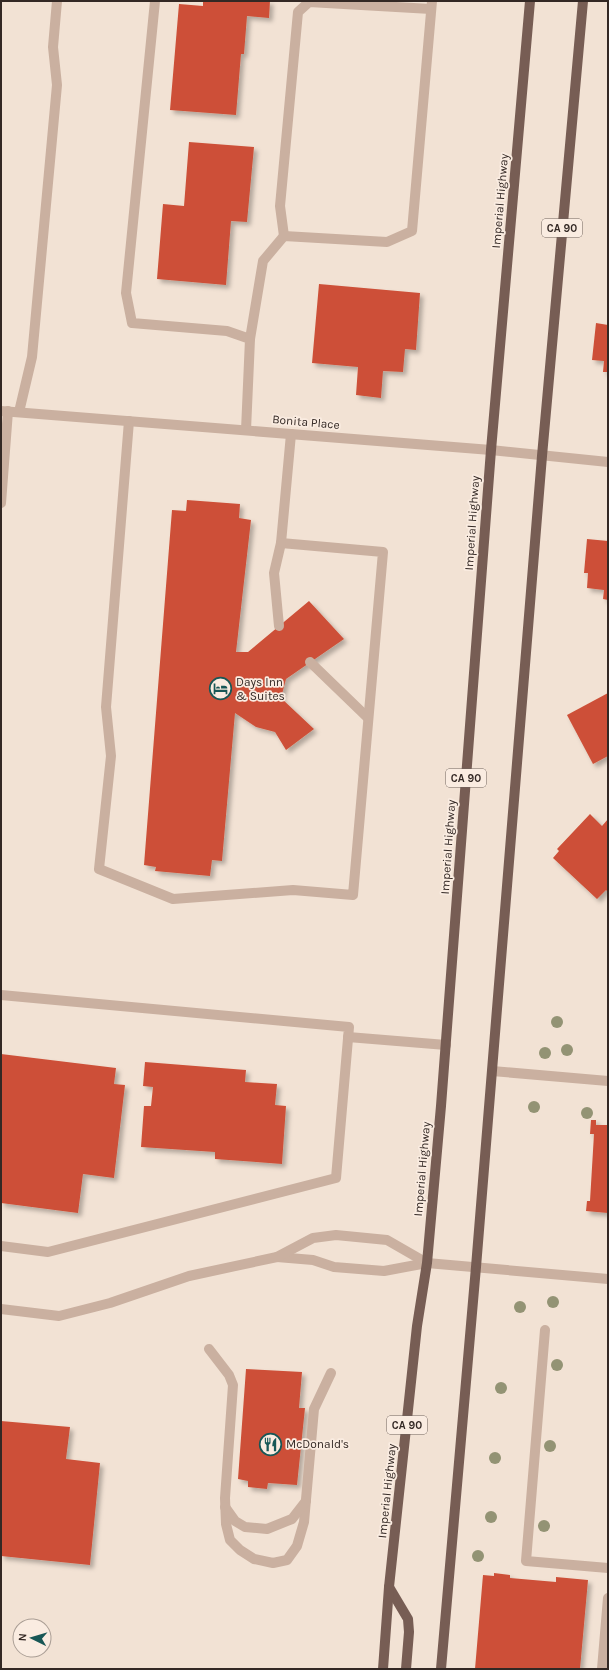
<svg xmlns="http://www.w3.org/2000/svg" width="609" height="1670" viewBox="0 0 609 1670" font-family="Karla,sans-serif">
<defs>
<filter id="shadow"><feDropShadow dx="3.5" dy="3.5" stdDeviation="2" flood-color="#0004"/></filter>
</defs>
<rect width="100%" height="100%" fill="#f2e2d4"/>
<g fill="#cd5037" filter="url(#shadow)">
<path d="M203,1H270L269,18L247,16L244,54H241L236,115L170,110L179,4L203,6Z"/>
<path d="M189,142L254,147L247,222L231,221L226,285L157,279L163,204L184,206Z"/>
<path d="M319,284L420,293L416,350L405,349L403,372L383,371L381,398L356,395L358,367L312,363Z"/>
<path d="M596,323L608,325V372H603L604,361L592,360Z"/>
<path d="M187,500L240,504L239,518L251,520L236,652H248L309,601L344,639L286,679L281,698L314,729L286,750L275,732L256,727L235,713L222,861L212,860L210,876L155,871L156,867L144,865L172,510L186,511Z"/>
<path d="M587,539L608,541V600L603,599L604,590L587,588L588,573H584Z"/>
<path d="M608,693V756L593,764L567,715Z"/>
<path d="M590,814L602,826L608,819V892L606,890L597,899L553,858L559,851L557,849Z"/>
<path d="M1,1054L116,1068L114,1084L125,1085L114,1178L83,1174L78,1213L1,1203Z"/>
<path d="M145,1062L246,1070L245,1082L277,1084L275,1105L286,1106L282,1164L215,1159V1152L141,1147L144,1106H151L153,1087L143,1086Z"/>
<path d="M591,1120H596V1125H608V1213L586,1211L587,1201H590L594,1134H590Z"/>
<path d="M246,1369L302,1372L299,1408H305L297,1485L268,1483L267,1489L248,1487V1481L238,1479Z"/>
<path d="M1,1421L70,1427L66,1459L100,1463L90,1565L1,1556Z"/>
<path d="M494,1573L510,1575V1578L556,1582V1577L588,1580L580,1669H475L483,1575L494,1576Z"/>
</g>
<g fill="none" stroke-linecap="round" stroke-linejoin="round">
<g stroke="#cab0a0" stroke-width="10">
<path d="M155,1L126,293L132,323L227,331L250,339L246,430"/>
<path d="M284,236L280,206L298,12L309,2L431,9"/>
<path d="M250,339L263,261L284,236L387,242L412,231L432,1"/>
<path d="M19,412L32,357L57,85L53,47L57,1"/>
<path d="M129,421L106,707L111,756L99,869L173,899L293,890L353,895L383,552L281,543L291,434"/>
<path d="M1,503L8,411"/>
<path d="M279,626L274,573L281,543"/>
<path d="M310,662L368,718"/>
<path d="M1,995L349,1027L336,1178L48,1252L1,1246"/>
<path d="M348,1037L446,1045"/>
<path d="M492,1071L608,1081"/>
<path d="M277,1257L313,1260L334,1267L384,1271L427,1263L608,1279"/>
<path d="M1,1309L59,1316L110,1303L189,1276L277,1257L313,1238L336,1235L387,1240L427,1263"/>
<path d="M545,1330L526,1561L608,1568"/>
<path d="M209,1349L229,1375L233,1385L225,1498L226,1524L230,1540L240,1550L254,1559L273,1563L287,1560L297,1546L304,1522L314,1409L331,1373"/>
<path d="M225,1507L235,1521L245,1527L267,1529L292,1519L306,1501"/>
<path d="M602,1669L608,1598"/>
</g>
<path stroke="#cab0a0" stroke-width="10" d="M1,411L491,450L608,462"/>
<g stroke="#775d54" stroke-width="10">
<path d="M389,1587L408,1619L409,1632L406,1669"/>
<path d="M383,1669L389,1587L417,1326L427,1263L441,1106L491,450L530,1"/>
<path d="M441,1669L476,1267L542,456L583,1"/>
</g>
</g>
<g fill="#939374">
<circle cx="557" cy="1022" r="6"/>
<circle cx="567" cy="1050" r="6"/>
<circle cx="545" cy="1053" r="6"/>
<circle cx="534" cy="1107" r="6"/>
<circle cx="587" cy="1113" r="6"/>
<circle cx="553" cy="1302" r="6"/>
<circle cx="520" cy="1307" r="6"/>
<circle cx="557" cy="1365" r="6"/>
<circle cx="501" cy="1388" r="6"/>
<circle cx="550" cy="1446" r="6"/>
<circle cx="495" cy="1458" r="6"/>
<circle cx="491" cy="1517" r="6"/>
<circle cx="544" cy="1526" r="6"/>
<circle cx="478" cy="1556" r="6"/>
</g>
<defs>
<symbol id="hotel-ring" viewBox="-11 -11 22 22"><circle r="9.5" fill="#faece1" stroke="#185756" stroke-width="1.5"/><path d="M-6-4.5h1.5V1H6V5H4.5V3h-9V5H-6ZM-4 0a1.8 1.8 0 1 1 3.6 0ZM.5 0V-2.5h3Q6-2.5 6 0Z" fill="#185756"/></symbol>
<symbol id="restaurant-ring" viewBox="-11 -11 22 22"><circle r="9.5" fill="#faece1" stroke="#185756" stroke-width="1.5"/><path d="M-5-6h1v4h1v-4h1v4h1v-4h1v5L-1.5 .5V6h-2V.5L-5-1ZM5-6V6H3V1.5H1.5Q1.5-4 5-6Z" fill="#185756"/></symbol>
</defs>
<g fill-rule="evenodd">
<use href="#hotel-ring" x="208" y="676" width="25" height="25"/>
<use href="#restaurant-ring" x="258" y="1432" width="25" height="25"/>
</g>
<g text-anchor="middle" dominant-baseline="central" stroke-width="3.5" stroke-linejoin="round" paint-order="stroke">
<g fill="#faece1" stroke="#6f635d" stroke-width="1">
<rect x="542" y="219" width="40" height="18" rx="3"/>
<rect x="446" y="769" width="40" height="18" rx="3"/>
<rect x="387" y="1416" width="40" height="18" rx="3"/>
</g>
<g font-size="11" font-weight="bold" fill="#332824">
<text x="562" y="228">CA 90</text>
<text x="466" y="778">CA 90</text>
<text x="407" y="1425">CA 90</text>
</g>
<g font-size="12" fill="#332824" stroke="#faece1">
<text transform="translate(500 201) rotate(-85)">Imperial Highway</text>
<text transform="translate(306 422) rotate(5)">Bonita Place</text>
<text transform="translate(472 523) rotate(-86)">Imperial Highway</text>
<text transform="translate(448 847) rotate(-86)">Imperial Highway</text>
<text transform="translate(422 1169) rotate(-85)">Imperial Highway</text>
<text transform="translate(387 1491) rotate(-84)">Imperial Highway</text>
</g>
<g font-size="12" fill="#332824" stroke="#faece1" text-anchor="start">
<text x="236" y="682">Days Inn<tspan x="236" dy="14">&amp; Suites</tspan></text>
<text x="286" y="1444">McDonald's</text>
</g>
</g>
<rect width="609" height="1670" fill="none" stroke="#332824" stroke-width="4"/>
<g transform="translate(32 1638) rotate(275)"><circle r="19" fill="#faece1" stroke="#aa9e95"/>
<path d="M0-3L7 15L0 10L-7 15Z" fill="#185756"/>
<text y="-6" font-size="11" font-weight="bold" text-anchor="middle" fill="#332824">N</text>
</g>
</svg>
